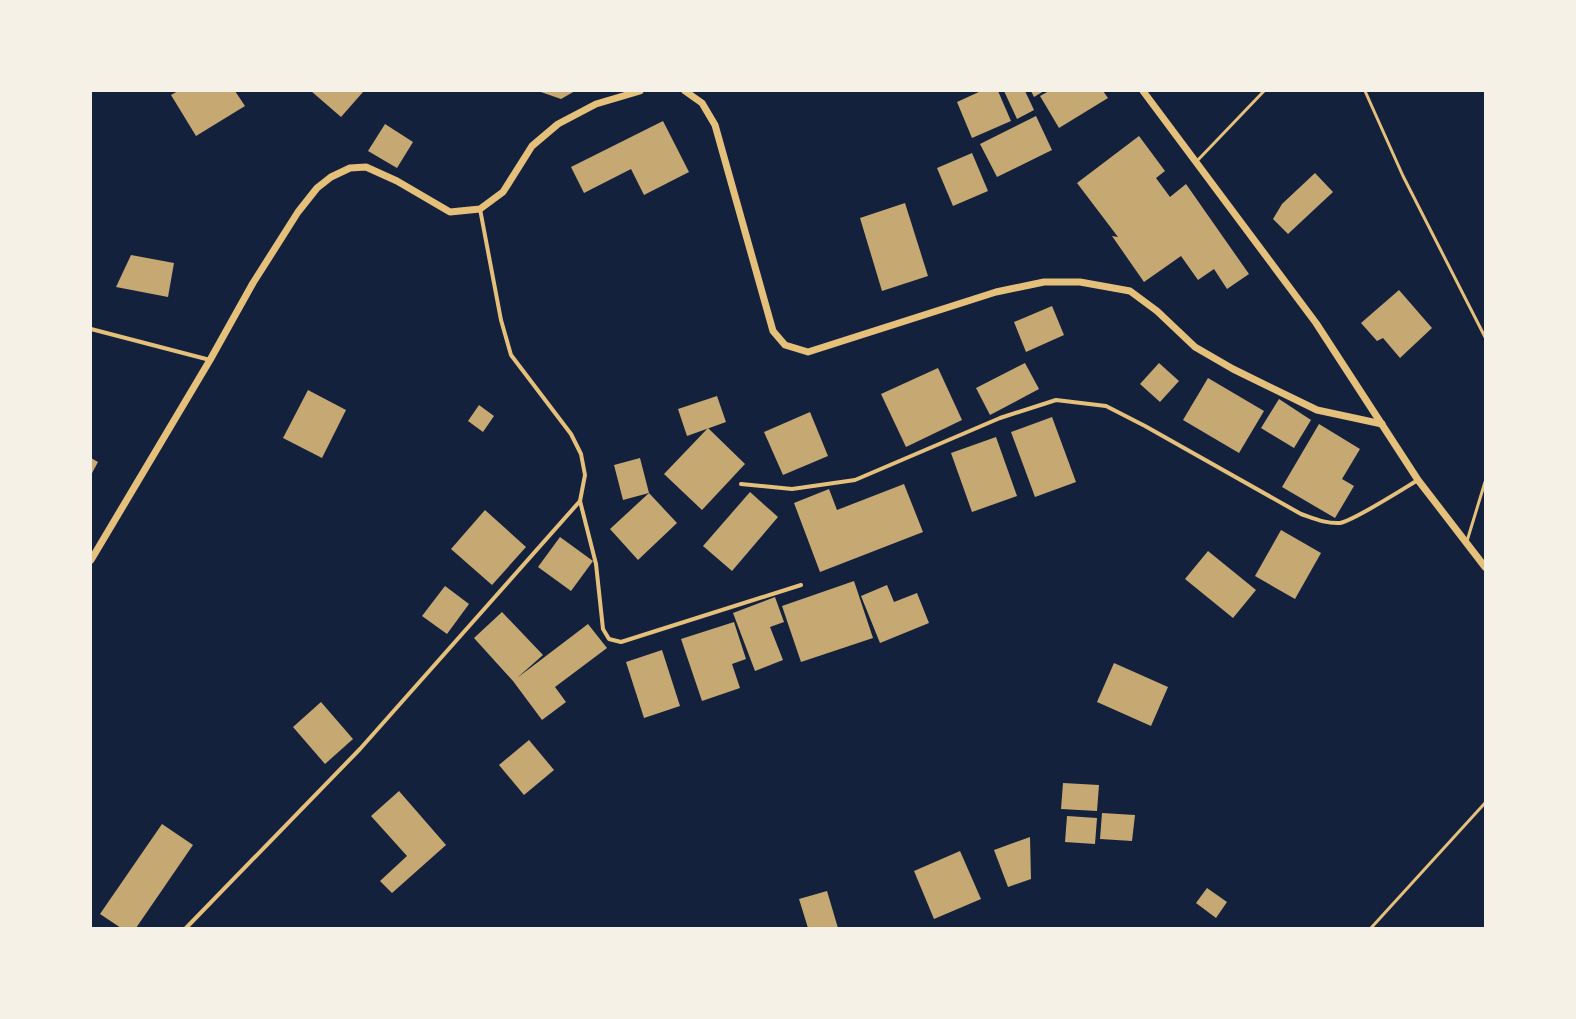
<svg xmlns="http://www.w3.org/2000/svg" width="1576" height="1019" viewBox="0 0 1576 1019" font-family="'Zilla Slab',serif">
<rect width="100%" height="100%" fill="#14213d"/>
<g fill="#c6a872">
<path d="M178,91H235L245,106L196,136L171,95Z"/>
<path d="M311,91H362L363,92L341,117Z"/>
<path d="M538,91H575L561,99Z"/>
<path d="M981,91H998L1011,121L972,138L957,102Z"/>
<path d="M1004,91H1025L1034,110L1017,119Z"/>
<path d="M1031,91H1044L1034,97Z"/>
<path d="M1049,91H1103L1108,98L1059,128L1040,96Z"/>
<path d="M1036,116L1052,150L997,177L980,144Z"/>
<path d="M663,121L689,172L644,195L631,169L584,193L571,167Z"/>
<path d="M385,124L413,142L397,168L368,151Z"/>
<path d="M1139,136L1165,171L1156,178L1170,197L1186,184L1249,274L1227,289L1214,269L1198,280L1181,256L1144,282L1112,236L1118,237L1077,183Z"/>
<path d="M972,153L988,191L953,206L937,168Z"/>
<path d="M1315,173L1333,192L1288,234L1273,219L1282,204Z"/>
<path d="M905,203L928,276L882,291L860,218Z"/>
<path d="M131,255L174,263L168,297L116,287Z"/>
<path d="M1399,290L1432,328L1400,358L1383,338L1377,341L1361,323Z"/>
<path d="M1052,306L1064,335L1026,352L1014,322Z"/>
<path d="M1025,363L1039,389L990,415L976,388Z"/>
<path d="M1159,363L1179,381L1160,402L1140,384Z"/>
<path d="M938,368L962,420L906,447L881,394Z"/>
<path d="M1208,378L1264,411L1239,453L1183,420Z"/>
<path d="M308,390L346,410L322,458L283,438Z"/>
<path d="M717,396L726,422L687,436L678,409Z"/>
<path d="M1279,399L1311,420L1294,448L1261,428Z"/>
<path d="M479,405L494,416L483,432L468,421Z"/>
<path d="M810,412L828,456L783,475L764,432Z"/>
<path d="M1052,417L1076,482L1035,497L1011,432Z"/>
<path d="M1319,424L1360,449L1342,479L1354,486L1335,518L1282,487Z"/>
<path d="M708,428L745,464L702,510L664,474Z"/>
<path d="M996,437L1017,496L972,512L951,453Z"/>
<path d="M91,458L98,462L91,475Z"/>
<path d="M640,458L649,493L677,523L638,560L610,529L649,493L623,500L614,465Z"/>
<path d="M904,484L923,532L820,572L794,503L829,489L837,510Z"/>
<path d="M750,492L778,517L732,571L703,546Z"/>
<path d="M485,510L526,547L492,585L451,549Z"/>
<path d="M1281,530L1321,553L1295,599L1255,576Z"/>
<path d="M560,537L593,561L571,591L538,567Z"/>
<path d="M1208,551L1256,590L1233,618L1185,579Z"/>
<path d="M854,581L873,638L801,662L782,606Z"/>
<path d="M887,585L894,602L917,593L929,623L880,643L861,596Z"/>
<path d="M445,586L469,604L447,634L422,616Z"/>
<path d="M775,597L784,622L770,627L783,660L755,671L733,613Z"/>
<path d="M502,612L543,655L517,678L588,624L607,648L555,687L566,702L542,720L513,681L474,638Z"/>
<path d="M734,622L746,659L732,664L740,688L702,701L681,639Z"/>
<path d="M662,650L680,706L644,718L626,662Z"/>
<path d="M1114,663L1168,687L1151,726L1097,702Z"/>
<path d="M321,702L353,739L325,764L293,727Z"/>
<path d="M529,740L554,770L524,795L499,765Z"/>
<path d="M1063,783L1099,785L1097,811L1061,809Z"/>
<path d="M399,791L446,845L392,893L380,881L407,856L371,816Z"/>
<path d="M1102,813L1135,815L1132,841L1100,839Z"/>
<path d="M1067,816L1097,818L1095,844L1065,842Z"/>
<path d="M162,824L193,845L136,928H121L100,914Z"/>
<path d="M1030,837L1031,879L1008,887L994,850Z"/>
<path d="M960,851L981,899L934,919L914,871Z"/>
<path d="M1207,888L1227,902L1216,918L1196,903Z"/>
<path d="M827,891L838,928H808L799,899Z"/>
</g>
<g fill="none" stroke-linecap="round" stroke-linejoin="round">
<g stroke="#e5c07b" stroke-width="3">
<path d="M1365,91L1403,176L1485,337"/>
<path d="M1196,162L1264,91"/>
<path d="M1467,541L1485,482"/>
<path d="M1371,928L1485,803"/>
</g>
<g stroke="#e5c07b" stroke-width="4">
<path d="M91,329L210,360"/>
<path d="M741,484L792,489L855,480L1000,418L1056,400L1106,406L1145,426L1301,514C1313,518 1326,524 1340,523C1353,521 1403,489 1418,480"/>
<path d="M580,501L596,564L603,629L609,639L621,642L801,585"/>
<path d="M186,928L360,749L580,501L585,475L581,454L571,434L511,355L501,320L480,209"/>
</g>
<g stroke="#e5c07b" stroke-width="7">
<path d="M685,91L702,103L715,125L773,331L785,345L808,352L996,292L1044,282H1080L1130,291L1157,311L1195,347L1233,369L1317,410L1382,424"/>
<path d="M1143,91L1316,323L1418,480L1485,567"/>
<path d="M91,560L210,360L253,283L298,212L317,188L331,177L350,168L366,167L397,181L450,212L480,209L503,192L532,146L558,124L596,104L640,91"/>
</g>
</g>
<rect width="1576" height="1019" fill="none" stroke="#f6f1e7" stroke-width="184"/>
</svg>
